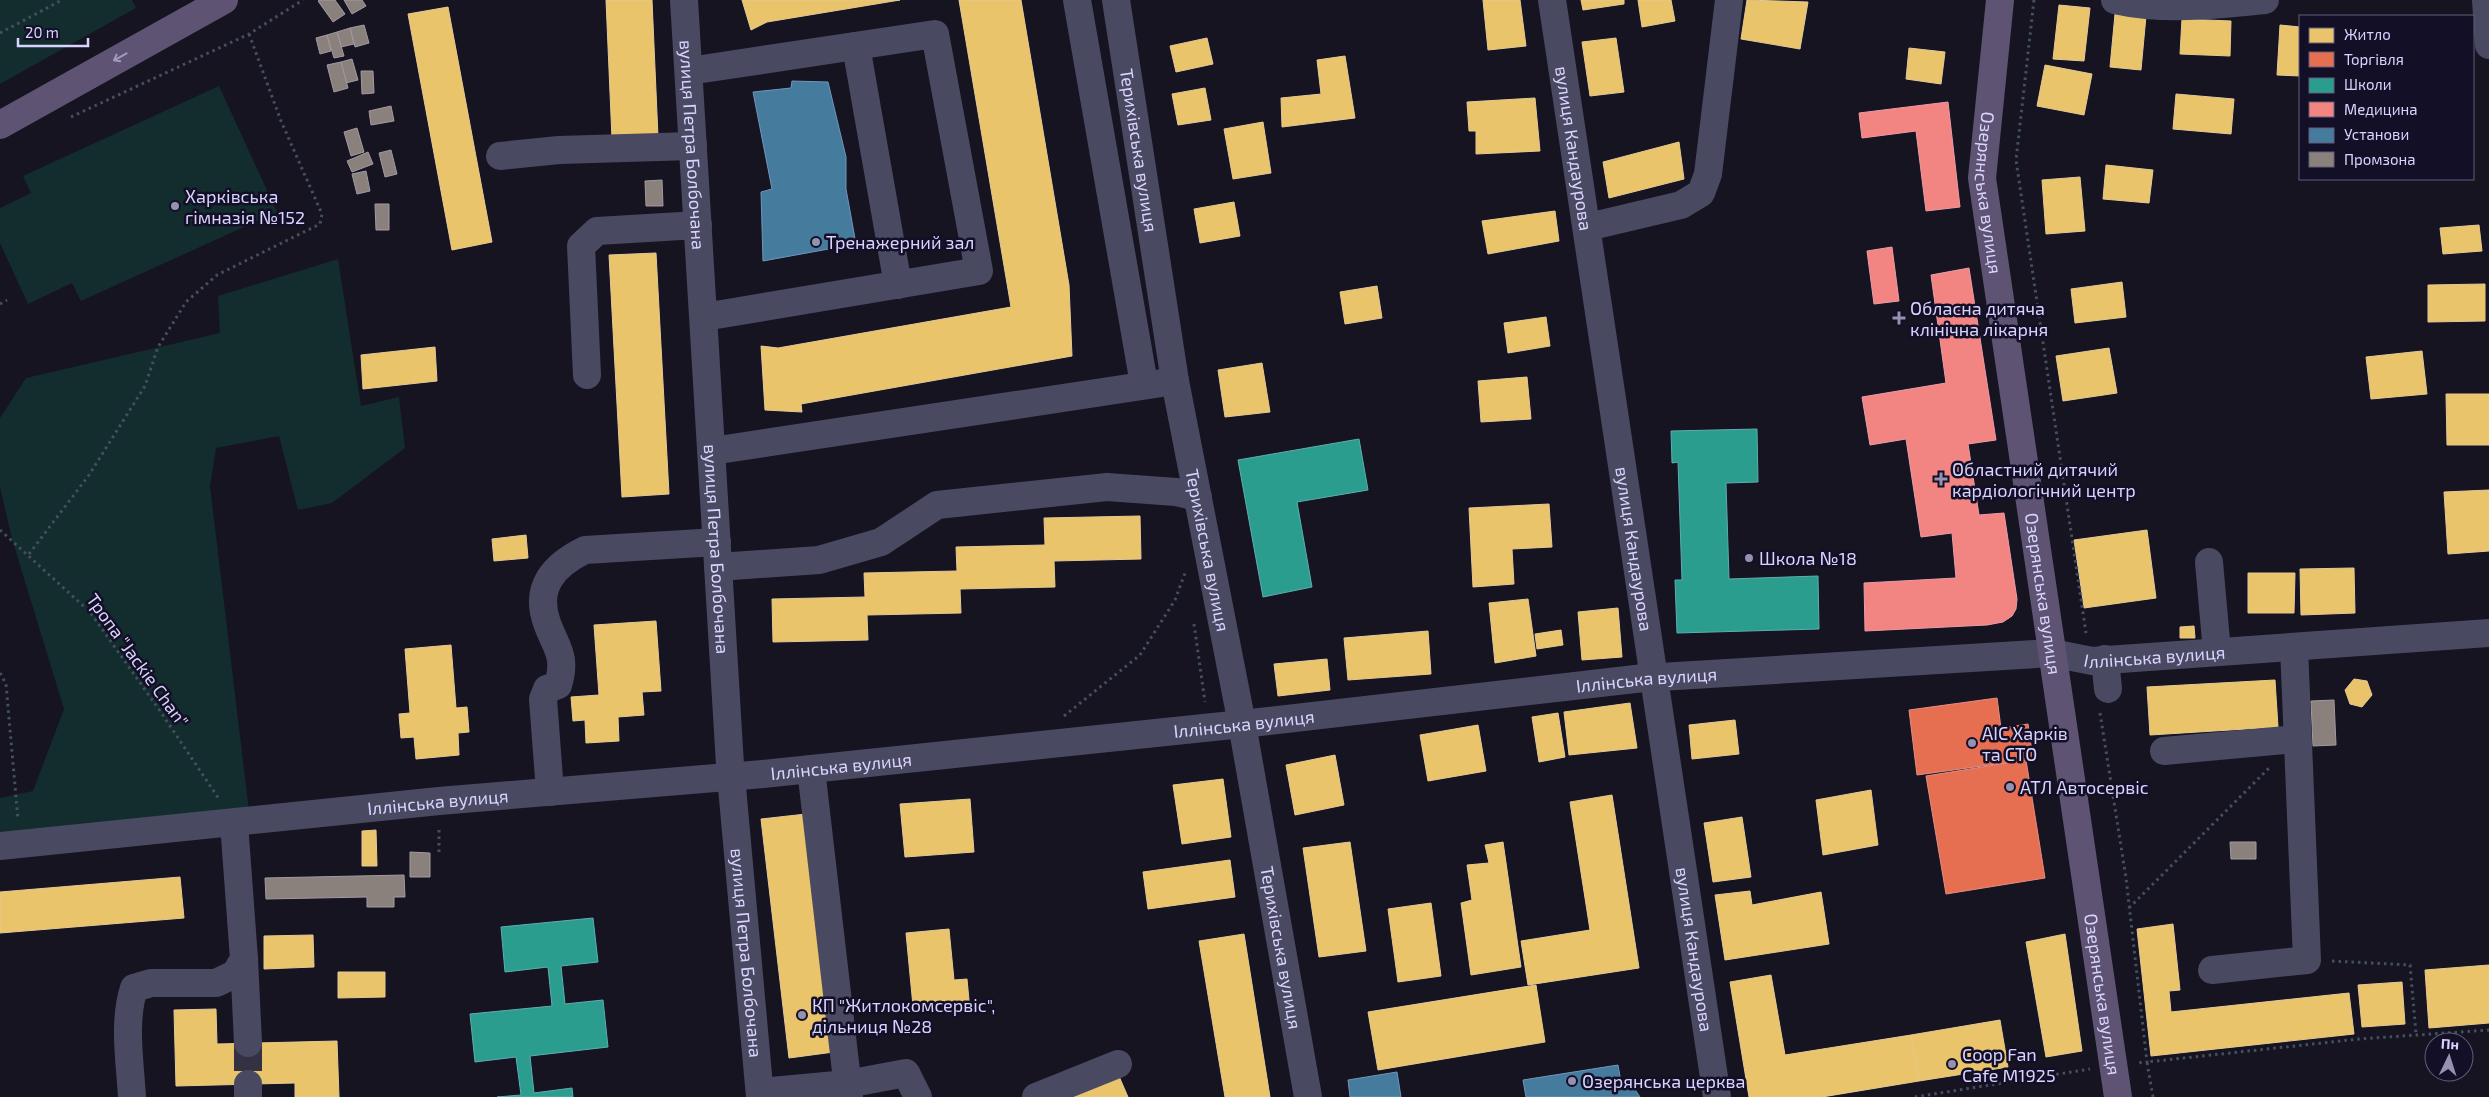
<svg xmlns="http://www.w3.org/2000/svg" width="2489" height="1097" viewBox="0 0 2489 1097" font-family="'Exo 2',sans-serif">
<rect width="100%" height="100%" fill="#161421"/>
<g fill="#132c2d">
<path d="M0,0H132L136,8L0,84Z"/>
<path d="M219,86L277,212L81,301L72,283L28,304L0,243V208L31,193L23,176Z"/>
<path d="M338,259L361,406L399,397L405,448L332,503L298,510L279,436L216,448L210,486L249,811L0,838V798L33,791L64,709L12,539L0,487V418L26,378L220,333L218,296Z"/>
</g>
<g fill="#e9c46a" stroke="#e4c997">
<path d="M606,0H652L658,137L612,139Z"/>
<path d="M742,0H900L767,22L751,30Z"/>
<path d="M959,0H1021L1069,285L1072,356L801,404L802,412L765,410L761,346L778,348L1011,307Z"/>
<path d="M1483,0H1520L1526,46L1488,50Z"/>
<path d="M1581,0H1624V4L1583,10Z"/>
<path d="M1638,0H1671L1675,21L1642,27Z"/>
<path d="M1747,0L1808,2L1800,49L1741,39Z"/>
<path d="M2059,5L2090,8L2084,61L2053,59Z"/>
<path d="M448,7L492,242L452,250L408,14Z"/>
<path d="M2115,14L2146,16L2141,70L2110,67Z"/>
<path d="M2182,19L2231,21L2230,56L2180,54Z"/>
<path d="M2280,25L2300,27V76L2277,75Z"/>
<path d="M1207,38L1213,64L1176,72L1170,46Z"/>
<path d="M1616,38L1624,92L1590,96L1582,42Z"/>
<path d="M1909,48L1945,52L1941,84L1906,79Z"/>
<path d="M1345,56L1355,118L1282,127L1281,98L1321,94L1317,60Z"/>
<path d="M2045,65L2092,74L2084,115L2037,106Z"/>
<path d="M1205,88L1211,120L1178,125L1172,94Z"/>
<path d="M2176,94L2234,99L2231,134L2173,129Z"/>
<path d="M1535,98L1540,151L1476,154V131H1469L1467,102Z"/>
<path d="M1263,122L1271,173L1233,179L1224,129Z"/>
<path d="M1679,142L1684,179L1609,198L1603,162Z"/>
<path d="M2106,165L2153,170L2149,203L2103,199Z"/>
<path d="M2080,177L2085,231L2046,234L2042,180Z"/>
<path d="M1234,202L1240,236L1200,243L1194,209Z"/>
<path d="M1555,211L1559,241L1488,254L1482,221Z"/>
<path d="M2479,225L2482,251L2443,254L2440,228Z"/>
<path d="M656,253L669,494L622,497L609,255Z"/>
<path d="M2122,282L2126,317L2075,323L2071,289Z"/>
<path d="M2485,284V321L2428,322V285Z"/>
<path d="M1377,286L1382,318L1345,324L1340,292Z"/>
<path d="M1546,317L1550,346L1508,353L1504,323Z"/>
<path d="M435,347L437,381L363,389L361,355Z"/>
<path d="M2109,348L2117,393L2063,401L2056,356Z"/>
<path d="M2422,351L2427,394L2371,399L2366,357Z"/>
<path d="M1262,363L1270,412L1225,417L1218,370Z"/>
<path d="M1527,377L1531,419L1481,422L1478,381Z"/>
<path d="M2446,394H2489V445H2447Z"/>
<path d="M2489,490V551L2448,554L2444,492Z"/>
<path d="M1549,504L1552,547L1512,549L1514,584L1473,587L1469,508Z"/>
<path d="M1140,516L1141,559L1054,561L1055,587L960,589L961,613L867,615L868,640L773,642L772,599L865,597L864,573L957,571L956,547L1045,545L1044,518Z"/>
<path d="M2147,530L2156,598L2084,608L2074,540Z"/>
<path d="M526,535L528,558L494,561L492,539Z"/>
<path d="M2354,568L2355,613L2301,615L2300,569Z"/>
<path d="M2248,573H2295L2294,613H2248Z"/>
<path d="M1528,599L1536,656L1495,663L1489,603Z"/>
<path d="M1618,608L1622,657L1582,660L1578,612Z"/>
<path d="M656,621L661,691L642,692L644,715L618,717L619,741L586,743L585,720L573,721L571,697L599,695L594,625Z"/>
<path d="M2194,626L2195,638H2180V627Z"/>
<path d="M1561,630L1563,645L1537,649L1535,634Z"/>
<path d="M1428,631L1431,674L1348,680L1344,638Z"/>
<path d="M451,645L456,708L467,707L469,732L458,733L459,755L416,759L414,737L401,738L399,714L410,713L405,649Z"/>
<path d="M1327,659L1330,690L1278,696L1274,664Z"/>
<path d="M2354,679L2367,681L2372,695L2362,707L2350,704L2345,690Z"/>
<path d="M2275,680L2278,727L2150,735L2147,687Z"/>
<path d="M1630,703L1637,748L1569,755L1564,712Z"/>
<path d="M1558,713L1565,757L1539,762L1532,717Z"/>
<path d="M1735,720L1739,754L1692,759L1689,725Z"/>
<path d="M1478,725L1486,771L1428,781L1420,735Z"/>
<path d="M1335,755L1344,805L1295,815L1286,765Z"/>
<path d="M1223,779L1231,837L1182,844L1173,785Z"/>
<path d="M1871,790L1878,845L1823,855L1816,800Z"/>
<path d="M1612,795L1639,968L1528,985L1521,941L1590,930L1570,802Z"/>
<path d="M970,799L974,852L905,857L900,804Z"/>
<path d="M806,814L834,1052L789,1058L761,819Z"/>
<path d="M1742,817L1751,877L1713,882L1704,823Z"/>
<path d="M376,830L377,866H362V831Z"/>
<path d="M1350,842L1366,951L1319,957L1303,848Z"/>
<path d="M1503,842L1521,967L1471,975L1461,903L1472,900L1467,865L1489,863L1485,845Z"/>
<path d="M1230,860L1235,897L1148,909L1143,872Z"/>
<path d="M180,877L184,918L0,933V892Z"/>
<path d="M1750,891L1752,905L1821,892L1829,944L1725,960L1715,895Z"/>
<path d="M1431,903L1441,976L1398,982L1388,909Z"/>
<path d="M2173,924L2180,990L2169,991L2171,1012L2349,993L2354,1034L2151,1056L2137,929Z"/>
<path d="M949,929L954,980L967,979L970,1011L953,1012L951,1002L913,1006L906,933Z"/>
<path d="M1244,934L1270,1097H1225L1199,941Z"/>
<path d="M2065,934L2082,1051L2046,1057L2026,942Z"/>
<path d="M313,935L314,967L264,969V936Z"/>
<path d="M2489,965V1023L2429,1028L2425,970Z"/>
<path d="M338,972H385V997L338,998Z"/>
<path d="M1771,975L1785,1055L1911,1035L1919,1081L1822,1097H1749L1730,982Z"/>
<path d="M2402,982L2405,1024L2362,1027L2358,985Z"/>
<path d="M1536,985L1545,1042L1378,1070L1368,1012Z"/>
<path d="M216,1009L217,1044L337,1041L339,1097H295V1083L176,1086L174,1010Z"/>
<path d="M2000,1020L2008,1067L1919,1081L1911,1035Z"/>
<path d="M1118,1074L1128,1097H1067Z"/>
</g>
<g fill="#e76f51" stroke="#e38d85">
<path d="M1997,698L2001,728L2028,724L2033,759L1917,775L1909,710Z"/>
<path d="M2026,760L2045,878L1946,894L1926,776Z"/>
</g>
<g fill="#2a9d8f" stroke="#5eaeb1">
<path d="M1757,429L1758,482L1726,483L1729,579L1818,576L1819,629L1677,633L1675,580H1682L1678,462L1672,463L1671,431Z"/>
<path d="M1359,439L1368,490L1297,502L1312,587L1263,597L1238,460Z"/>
<path d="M593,918L598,962L561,966L565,1004L603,1000L608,1047L530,1056L534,1093L572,1088L573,1097H497L521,1095L516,1057L475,1062L470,1014L552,1006L548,967L505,972L501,927Z"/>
</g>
<g fill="#f28482" stroke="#ea9ca8">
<path d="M1948,102L1960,207L1926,211L1916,131L1862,138L1859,113Z"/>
<path d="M1892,247L1899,301L1874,304L1867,251Z"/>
<path d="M1969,268L1996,440L1968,444L1979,515L2004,513L2017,599L2016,609L2012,616L2003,622L1987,625L1865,631L1864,583L1956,578L1952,533L1921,537L1906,439L1870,445L1862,397L1946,383L1931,275Z"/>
</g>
<g fill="#457b9d" stroke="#7196ba">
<path d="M792,81L828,82L846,157V189L856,244L763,261L761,192L772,189L753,92L791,88Z"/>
<path d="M1618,1065L1621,1082L1634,1088L1640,1097H1526L1523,1080Z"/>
<path d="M1397,1072L1401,1097H1350L1348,1080Z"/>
</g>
<g fill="#8a817c" stroke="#a29aa3">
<path d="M320,0H335L345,14L333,22L318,1Z"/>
<path d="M344,0H362L366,6L352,14Z"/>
<path d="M364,25L369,43L355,47L350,28Z"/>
<path d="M350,28L354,44L341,47L337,32Z"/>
<path d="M337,32L344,56L334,58L327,35Z"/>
<path d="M327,35L331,51L320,54L316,38Z"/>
<path d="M352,59L358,80L346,83L341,62Z"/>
<path d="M341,62L348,88L334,92L327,65Z"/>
<path d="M361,71H373L374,93L362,94Z"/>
<path d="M391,106L394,121L371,125L369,111Z"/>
<path d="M357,128L364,152L351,156L344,132Z"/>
<path d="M391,150L397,174L385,177L379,153Z"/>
<path d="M368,152L373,164L352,172L347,161Z"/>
<path d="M366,171L370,191L357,194L352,174Z"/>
<path d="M662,180L663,206H646L645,181Z"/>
<path d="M375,204H389V230H376Z"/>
<path d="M2334,700L2336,745L2313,746L2311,701Z"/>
<path d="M2230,842H2256V859H2231Z"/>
<path d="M410,852L430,853V877H410Z"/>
<path d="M404,875L405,897H394V907H367V897L266,899L265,878Z"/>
</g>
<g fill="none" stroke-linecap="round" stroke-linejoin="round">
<path stroke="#333142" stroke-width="28" stroke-dasharray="28 14" stroke-linecap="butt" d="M248,1043V1084"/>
<g stroke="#44505f" stroke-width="3" stroke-dasharray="2.5 4" stroke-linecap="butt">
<path d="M2034,0L2016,160L2086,633"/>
<path d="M0,33L62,0"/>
<path d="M71,117L249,34L303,0"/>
<path d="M0,304L7,300"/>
<path d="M0,530L90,612L160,711L219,799"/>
<path d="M29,554L89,475L145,386L158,347L186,302L217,275L320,224L322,214L281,121L249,34"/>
<path d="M1194,624L1205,702"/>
<path d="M0,673L6,684L18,820"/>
<path d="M2100,713L2126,878L2147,1062L2138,1063"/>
<path d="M1064,716L1140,655L1175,600L1185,573"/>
<path d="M439,852V827"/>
<path d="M2129,908L2270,767"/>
<path d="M2332,961L2410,965L2416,1034"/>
<path d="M1915,1097L2090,1069"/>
<path d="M2153,1097L2147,1062L2359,1039L2489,1030"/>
</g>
<g stroke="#4a4962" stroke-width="28">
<path id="s1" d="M684,0L730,765L760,1097"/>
<path d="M1077,0L1144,384"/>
<path id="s2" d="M1116,0L1175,381L1242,724L1308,1097"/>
<path id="s3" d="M1552,0L1717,1097"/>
<path d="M2115,0C2163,11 2217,5 2265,0"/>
<path d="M2486,0L2489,45"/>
<path d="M856,46L898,285"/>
<path d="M689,71L935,34L979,271L704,317"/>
<path d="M500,156L559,150L693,146"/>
<path d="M1588,227L1681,205L1701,193L1708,174L1729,0"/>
<path d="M587,375L581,246L597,231L698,225"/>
<path d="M712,451L1175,381"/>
<path d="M2209,562L2217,652"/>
<path d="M718,567L819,560L881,542L937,505L1107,487L1176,492L1198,497"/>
<path d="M2105,659L2108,689"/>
<path d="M2164,751L2297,739"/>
<path d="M811,769L849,1097"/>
<path d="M550,792L543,699L547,689L558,685C567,656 556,648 547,623C534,587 554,565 585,550L717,542"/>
<path id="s4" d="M0,846L439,801L763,774L1242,724L1644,678L2052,653L2092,661L2489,633"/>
<path d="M244,959L248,1043"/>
<path d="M2212,970L2307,960L2294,647"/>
<path d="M760,1092L847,1084L906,1073L918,1097"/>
<path d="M132,1097C130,1062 123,1022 134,988L151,983H216L235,974L244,959L234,823"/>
<path d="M248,1097V1084"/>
<path d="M1036,1097L1118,1064"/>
</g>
<g stroke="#5e5373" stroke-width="28">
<path id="s5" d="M2000,0L1982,178L2118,1097"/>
<path d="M0,125L224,0"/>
</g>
</g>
<defs><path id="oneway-shaft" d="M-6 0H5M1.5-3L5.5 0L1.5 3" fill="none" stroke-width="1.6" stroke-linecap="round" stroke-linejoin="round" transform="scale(1.25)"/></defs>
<use stroke="#a29ac0" href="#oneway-shaft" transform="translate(120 57) rotate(151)"/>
<g fill="#9591b1" stroke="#130f26" stroke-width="2">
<circle cx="175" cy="206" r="5"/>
<circle cx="816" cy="242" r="5"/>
<path d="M1896.5 310.5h5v5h5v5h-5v5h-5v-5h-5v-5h5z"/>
<path d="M1938.5 471.5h5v5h5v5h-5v5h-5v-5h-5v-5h5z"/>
<circle cx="1749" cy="558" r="5"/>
<circle cx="1972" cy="743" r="5"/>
<circle cx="2010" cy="787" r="5"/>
<circle cx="802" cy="1015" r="5"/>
<circle cx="1952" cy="1064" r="5"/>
<circle cx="1572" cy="1081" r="5"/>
</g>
<g text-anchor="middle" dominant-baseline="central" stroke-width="5" stroke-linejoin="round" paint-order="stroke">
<g font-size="18" fill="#d9d4ff" stroke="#130f26">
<text stroke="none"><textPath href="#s1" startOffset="145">вулиця Петра Болбочана</textPath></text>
<text stroke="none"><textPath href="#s3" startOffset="150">вулиця Кандаурова</textPath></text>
<text stroke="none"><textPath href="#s2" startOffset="152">Терихівська вулиця</textPath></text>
<text stroke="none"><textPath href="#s5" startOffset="194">Озерянська вулиця</textPath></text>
<text stroke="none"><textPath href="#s1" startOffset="550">вулиця Петра Болбочана</textPath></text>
<text stroke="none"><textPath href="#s2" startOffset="558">Терихівська вулиця</textPath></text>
<text stroke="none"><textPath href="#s3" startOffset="555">вулиця Кандаурова</textPath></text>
<text stroke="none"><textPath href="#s5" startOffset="599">Озерянська вулиця</textPath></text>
<text stroke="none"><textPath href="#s4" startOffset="2165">Іллінська вулиця</textPath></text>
<text transform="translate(138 660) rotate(54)">Тропа "Jackie Chan"</text>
<text stroke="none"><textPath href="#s4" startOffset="1655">Іллінська вулиця</textPath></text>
<text stroke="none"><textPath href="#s4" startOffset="1250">Іллінська вулиця</textPath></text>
<text stroke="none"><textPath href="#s4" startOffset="845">Іллінська вулиця</textPath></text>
<text stroke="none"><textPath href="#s4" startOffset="440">Іллінська вулиця</textPath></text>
<text stroke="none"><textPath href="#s2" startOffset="962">Терихівська вулиця</textPath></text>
<text stroke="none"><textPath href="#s3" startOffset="960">вулиця Кандаурова</textPath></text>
<text stroke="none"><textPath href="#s1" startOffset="955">вулиця Петра Болбочана</textPath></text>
<text stroke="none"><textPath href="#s5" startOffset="1004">Озерянська вулиця</textPath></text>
</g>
<g font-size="18" fill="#d9d4ff" stroke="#130f26" text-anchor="start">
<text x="185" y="196">Харківська<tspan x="185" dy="21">гімназія №152</tspan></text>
<text x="826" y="242">Тренажерний зал</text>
<text x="1910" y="308">Обласна дитяча<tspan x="1910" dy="21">клінічна лікарня</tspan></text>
<text x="1952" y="469">Областний дитячий<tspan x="1952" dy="21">кардіологічний центр</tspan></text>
<text x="1759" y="558">Школа №18</text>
<text x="1982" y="733">АІС Харків<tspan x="1982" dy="21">та СТО</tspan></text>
<text x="2020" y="787">АТЛ Автосервіс</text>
<text x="812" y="1005">КП "Житлокомсервіс",<tspan x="812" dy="21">дільниця №28</tspan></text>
<text x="1962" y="1054">Coop Fan<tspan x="1962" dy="21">Cafe M1925</tspan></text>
<text x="1582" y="1081">Озерянська церква</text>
</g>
</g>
<rect x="2299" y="15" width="175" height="165" fill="#130f26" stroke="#625e7d"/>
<rect x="2309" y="28" width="25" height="15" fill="#e9c46a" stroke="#625e7d"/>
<text x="2344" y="40" font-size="15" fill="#d9d4ff">Житло</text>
<rect x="2309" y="52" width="25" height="15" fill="#e76f51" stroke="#625e7d"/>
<text x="2344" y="65" font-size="15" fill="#d9d4ff">Торгівля</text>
<rect x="2309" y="78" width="25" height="15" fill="#2a9d8f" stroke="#625e7d"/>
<text x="2344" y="90" font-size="15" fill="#d9d4ff">Школи</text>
<rect x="2309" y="102" width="25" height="15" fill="#f28482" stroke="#625e7d"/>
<text x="2344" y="115" font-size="15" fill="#d9d4ff">Медицина</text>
<rect x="2309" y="128" width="25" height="15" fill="#457b9d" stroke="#625e7d"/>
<text x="2344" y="140" font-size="15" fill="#d9d4ff">Установи</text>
<rect x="2309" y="152" width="25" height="15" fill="#8a817c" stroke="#625e7d"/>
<text x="2344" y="165" font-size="15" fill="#d9d4ff">Промзона</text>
<g transform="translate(2449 1057) rotate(4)"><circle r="24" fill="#130f26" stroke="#625e7d"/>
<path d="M0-4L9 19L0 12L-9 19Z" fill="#9591b1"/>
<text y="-8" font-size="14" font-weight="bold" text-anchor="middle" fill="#d9d4ff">Пн</text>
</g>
<path d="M18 38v8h70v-8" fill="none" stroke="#d9d4ff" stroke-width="2.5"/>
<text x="25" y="38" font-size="15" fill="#d9d4ff" stroke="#130f26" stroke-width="4" paint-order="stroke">20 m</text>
</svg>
